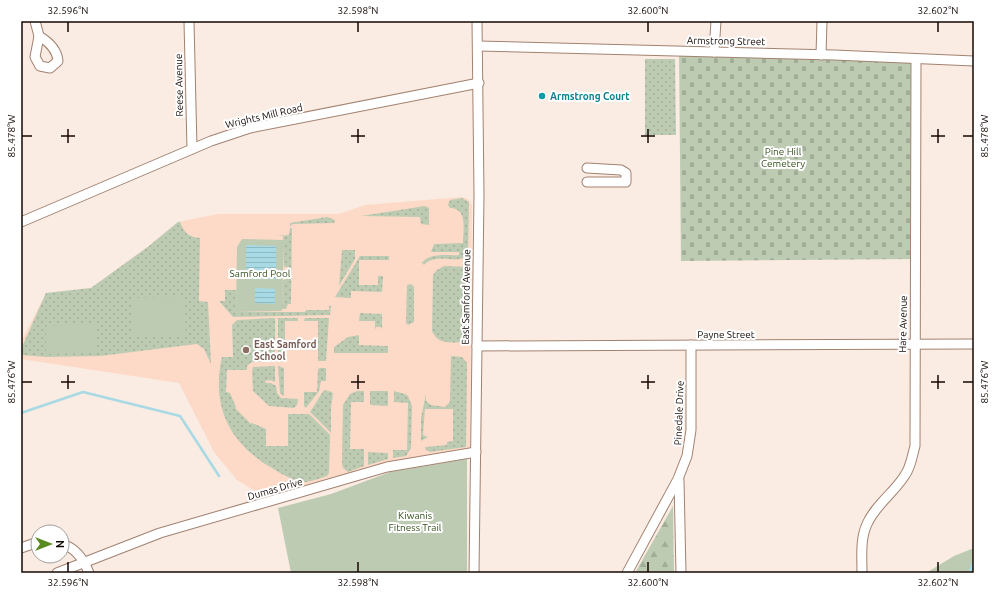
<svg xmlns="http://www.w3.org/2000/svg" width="995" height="594" viewBox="0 0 995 594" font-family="Ubuntu,sans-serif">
<defs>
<pattern id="grass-dots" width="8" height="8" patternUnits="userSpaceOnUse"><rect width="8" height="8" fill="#becbb3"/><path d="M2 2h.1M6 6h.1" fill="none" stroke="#a2ad98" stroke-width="1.8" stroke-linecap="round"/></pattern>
<pattern id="forest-firs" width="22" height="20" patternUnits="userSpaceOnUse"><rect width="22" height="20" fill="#becbb3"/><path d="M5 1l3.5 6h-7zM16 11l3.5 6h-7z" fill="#a2ad98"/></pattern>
<pattern id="cemetery-stones" width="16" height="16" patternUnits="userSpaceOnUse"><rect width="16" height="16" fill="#becbb3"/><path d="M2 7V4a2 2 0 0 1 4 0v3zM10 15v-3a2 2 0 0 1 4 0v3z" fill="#a2ad98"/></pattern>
<pattern id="water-rules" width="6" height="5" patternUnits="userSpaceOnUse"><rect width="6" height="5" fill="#a7dae4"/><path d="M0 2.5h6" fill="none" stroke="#8fbac2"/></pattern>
</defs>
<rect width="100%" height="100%" fill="#faebe3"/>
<path fill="#fddac7" d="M462,197L468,199L472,205L470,450L408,458L370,466L303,490L263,496L237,480L214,452L179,383L21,359V342L46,293L91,288L149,246L178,222L218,214H339L365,205Z"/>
<g fill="url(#grass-dots)">
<path d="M645,59H675L676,135H645Z"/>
<path d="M462,198L469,202L468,256C455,265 436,252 424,265L422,263C430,252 447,256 459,255V252H431L434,244L463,243C463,230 468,208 450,208L448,205L450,200Z"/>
<path d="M425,206L429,208V225L421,224L420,217L361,216Z"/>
<path d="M327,217L335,220L334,223L293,224L290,226V223Z"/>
<path d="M178,222H180C184,232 188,237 200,238L199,301L208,302L211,364L204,349L197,344L100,356L46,357L21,355V349L46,293L91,288L149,246Z"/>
<path d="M290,228H292L291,304H288L286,309H282L283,280L289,278L288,267H284L283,236H275L289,235Z"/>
<path d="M342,250H355V259L339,286Z"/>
<path d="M360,256H389V260H359V285H378V276H383L382,292L351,291V298L335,297Z"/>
<path d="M444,266L468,267L467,342C454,342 438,346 432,331L433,275L437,270Z"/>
<path d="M411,284L414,287V322L408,325L406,323L407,285Z"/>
<path d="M225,290H237L236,312H305L306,310H329V306H331L330,315L233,317L219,301H225Z"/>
<path d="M360,313L382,314V330L381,327H376L375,330V321H359Z"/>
<path d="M275,318V362H252L247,366V370H227L226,392L230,393L236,407L235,408L251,424L252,423L266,429V446H288V414H309L330,435L329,473L327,476C320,478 313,481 306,482C295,482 281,474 272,468C229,443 211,406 222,357H233L232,325L237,320Z"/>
<path d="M278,318H298V321H285V360H282V362H278Z"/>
<path d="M305,318H329L326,361H318V321H304Z"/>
<path d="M359,335V345L388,346V353H334V347L348,337Z"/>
<path d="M451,356L462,357L467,363L466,447L430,452L426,450L425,447L447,445V442L453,441V409H425L423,435L428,437L421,441V418L426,394V401L431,405L445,407L450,402Z"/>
<path d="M275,366V382L270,380L265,381L266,383H271L276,386L277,393L281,398L298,399L297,405L294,408L269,406L253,391L252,371L253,367Z"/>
<path d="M278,366L284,368V396L280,393Z"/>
<path d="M320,368H326V381H321L319,391L306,408L304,406V392H317L318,369Z"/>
<path d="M324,390L332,392L333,394L331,407V433L310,412Z"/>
<path d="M357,391H364V402H351L350,449H364V466L348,472L343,468L342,464L343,405L350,394Z"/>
<path d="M370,391H388V406L370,405Z"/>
<path d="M394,391L405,394L408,396L412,406L411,448L406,456L393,458V450H407L408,403L394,402Z"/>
<path d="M368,452L388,453V459L368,465Z"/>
</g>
<path fill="url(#forest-firs)" d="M673,506L674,573H635Z"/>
<path fill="url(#cemetery-stones)" d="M679,51L916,59L915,259L681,261Z"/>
<g fill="#becbb3">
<path d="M242,239L284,240L282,311L236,312L237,247Z"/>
<path d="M185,297L186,335H131V298Z"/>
<path d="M97,324V353L46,354V326Z"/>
<path d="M467,459V573H291L278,508L331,494L390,472Z"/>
<path d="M974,548V573H926L954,556Z"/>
</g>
<g fill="url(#water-rules)">
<path d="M246,245L276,246V279H246Z"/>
<path d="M255,288L275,289V304L255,303Z"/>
</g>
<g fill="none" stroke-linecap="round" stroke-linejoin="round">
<g stroke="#a7dae4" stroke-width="2.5">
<path d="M21,413L83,392L180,416L219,476"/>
<path d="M969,573L974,561"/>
</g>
<defs>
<g id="minor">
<path d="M35,21L39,36"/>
<path d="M189,21L192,149"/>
<path d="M39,36C49,42 57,49 58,61L50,68L40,66L35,57Z"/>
<path d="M478,46L834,55L974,61"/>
<path d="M714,52L716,21"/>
<path d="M821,55L822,21"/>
<path d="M587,168L621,170L626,173V182H587"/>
<path d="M21,222L211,141L250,128L479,83"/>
<path d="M477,346L974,344"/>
<path d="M679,480L681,573"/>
<path d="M62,544C76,548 84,560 89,573"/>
<path d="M21,548L38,542"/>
<path d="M57,573L160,533L387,467L476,452"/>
<path d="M474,573L479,195L477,21"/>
<path d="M627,573L678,479L687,456L691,430V345"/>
<path d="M862,573C862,557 860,539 867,524C876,504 894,493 905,475C911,467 912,456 915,446L916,59"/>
</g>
</defs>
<use href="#minor" stroke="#a28270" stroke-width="11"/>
<use href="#minor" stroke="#fff" stroke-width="9"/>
</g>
<path fill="none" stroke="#140904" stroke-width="1.5" d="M68,22V32M358,22V32M648,22V32M938,22V32M68,129V143M358,129V143M648,129V143M938,129V143M22,136H32M61,136H75M351,136H365M641,136H655M931,136H945M963,136H973M68,375V389M358,375V389M648,375V389M938,375V389M22,382H32M61,382H75M351,382H365M641,382H655M931,382H945M963,382H973M68,562V572M358,562V572M648,562V572M938,562V572"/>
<circle fill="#0f9aa8" stroke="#fff" stroke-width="1.5" cx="542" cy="96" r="4"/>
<circle fill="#8d6e63" stroke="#fff" stroke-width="1.5" cx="246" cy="350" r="4"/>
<g text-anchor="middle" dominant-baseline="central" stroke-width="4" stroke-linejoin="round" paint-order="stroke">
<g font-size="10" fill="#140904" stroke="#fff">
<text transform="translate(726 41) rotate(1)">Armstrong Street</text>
<text transform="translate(179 85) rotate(-91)">Reese Avenue</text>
<text transform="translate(264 116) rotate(-13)">Wrights Mill Road</text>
<text transform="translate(466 297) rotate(-89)">East Samford Avenue</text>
<text transform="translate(903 324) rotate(-89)">Hare Avenue</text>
<text x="726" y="334">Payne Street</text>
<text transform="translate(679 413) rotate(-88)">Pinedale Drive</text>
<text transform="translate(275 489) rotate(-16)">Dumas Drive</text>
</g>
<g font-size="10" font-weight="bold" fill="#0d838f" stroke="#fff" text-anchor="start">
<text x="550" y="96">Armstrong Court</text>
</g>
<g font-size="10" fill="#354f1a" stroke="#fff">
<text x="783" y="151">Pine Hill<tspan x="783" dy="12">Cemetery</tspan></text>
<text x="260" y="273">Samford Pool</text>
<text x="415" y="515">Kiwanis<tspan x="415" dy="12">Fitness Trail</tspan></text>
</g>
<g font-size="10" font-weight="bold" fill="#785e54" stroke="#fff" text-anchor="start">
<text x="254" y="344">East Samford<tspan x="254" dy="12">School</tspan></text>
</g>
</g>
<rect width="995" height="594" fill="none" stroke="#ffffff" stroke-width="44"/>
<g transform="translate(50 544) rotate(90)"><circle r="19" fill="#ffffff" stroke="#a19d9b"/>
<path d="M0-3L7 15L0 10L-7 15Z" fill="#5a8b21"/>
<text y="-6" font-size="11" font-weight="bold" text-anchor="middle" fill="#140904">N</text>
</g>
<rect x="22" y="22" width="951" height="550" fill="none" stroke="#140904" stroke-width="1.5"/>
<g font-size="10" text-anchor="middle" fill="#140904">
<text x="68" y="14">32.596°N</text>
<text x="358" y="14">32.598°N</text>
<text x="648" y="14">32.600°N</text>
<text x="938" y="14">32.602°N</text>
<text transform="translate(984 136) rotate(-90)" y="4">85.478°W</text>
<text transform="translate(11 136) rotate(-90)" y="4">85.478°W</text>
<text transform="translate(984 382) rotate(-90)" y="4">85.476°W</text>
<text transform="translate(11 382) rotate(-90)" y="4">85.476°W</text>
<text x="68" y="586">32.596°N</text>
<text x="358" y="586">32.598°N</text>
<text x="648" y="586">32.600°N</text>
<text x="938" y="586">32.602°N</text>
</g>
</svg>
